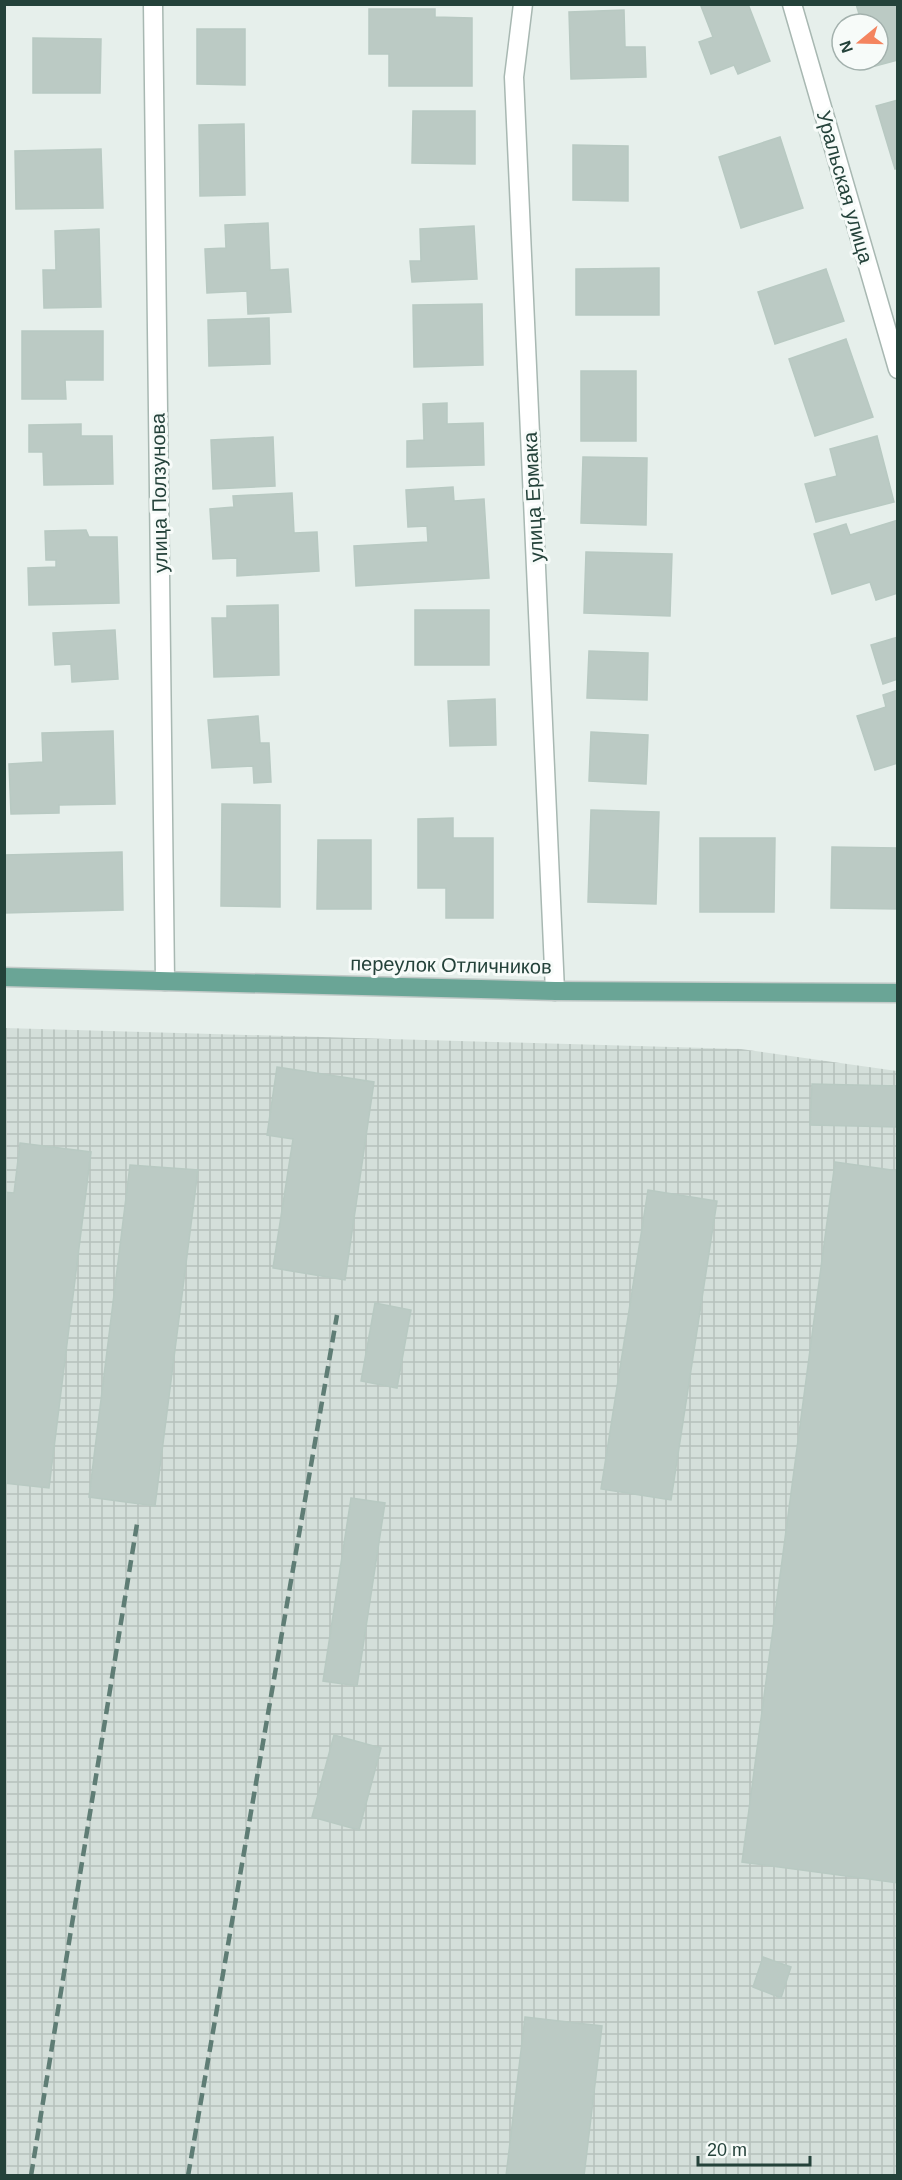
<svg xmlns="http://www.w3.org/2000/svg" width="902" height="2180" viewBox="0 0 902 2180" font-family="Arial,sans-serif">
<defs>
<pattern id="industrial-grid" width="8" height="8" patternUnits="userSpaceOnUse" patternTransform="scale(1.5)"><rect width="8" height="8" fill="#d4dfda"/><path d="M0 4h8M4 0v8" fill="none" stroke="#b6c1bc"/></pattern>
</defs>
<rect width="100%" height="100%" fill="#e6efeb"/>
<path fill="url(#industrial-grid)" d="M5,1028L741,1049L897,1071V2175L5,2176Z"/>
<g fill="#bbcac4" stroke="#b8c9c2" stroke-width="1.5">
<path d="M705,4H748L770,61L738,74L734,65L711,74L699,42L713,37L701,6Z"/>
<path d="M856,4H898V60L875,66L873,60H878V24H862Z"/>
<path d="M369,9H435V17L472,18V86H389V54H369Z"/>
<path d="M624,10L625,47H645L646,77L571,79L569,12Z"/>
<path d="M197,29H245V85L197,84Z"/>
<path d="M33,38L101,39L100,93H33Z"/>
<path d="M898,100V168L895,169L876,106Z"/>
<path d="M413,111H475V164L412,163Z"/>
<path d="M244,124L245,195L200,196L199,125Z"/>
<path d="M780,137L803,208L741,228L719,157Z"/>
<path d="M573,145L628,146V201L573,200Z"/>
<path d="M101,149L103,208L16,209L15,151Z"/>
<path d="M268,223L270,270L288,269L291,312L248,314L247,291L207,293L205,249L226,248L225,225Z"/>
<path d="M474,226L477,279L412,282L410,261H421L420,229Z"/>
<path d="M99,229L101,307L44,308L43,270H56L55,231Z"/>
<path d="M659,268V315H576V269Z"/>
<path d="M826,269L844,321L775,344L758,292Z"/>
<path d="M482,304L483,365L414,367L413,305Z"/>
<path d="M269,318L270,364L209,366L208,320Z"/>
<path d="M22,331H103V380H65L66,399H22Z"/>
<path d="M846,339L873,417L815,436L789,359Z"/>
<rect x="581" y="371" width="55" height="70"/>
<path d="M447,403V424L483,423L484,465L407,467V441L424,440L423,404Z"/>
<path d="M81,424V436H112L113,484L44,485L43,452H29V425Z"/>
<path d="M877,436L894,502L816,522L805,484L837,476L830,449Z"/>
<path d="M273,437L275,486L213,489L211,440Z"/>
<path d="M583,457L647,458L646,525L581,523Z"/>
<path d="M453,487L454,501L484,499L489,578L356,586L354,546L428,542L427,526L408,527L406,490Z"/>
<path d="M292,493L294,533L317,532L319,571L237,576V558L213,559L210,509L234,507L233,496Z"/>
<path d="M898,520V593L876,600L870,582L832,594L814,534L846,524L850,535Z"/>
<path d="M86,530L89,537H117L119,603L29,605L28,568L56,567V560H46L45,531Z"/>
<path d="M586,552L672,554L670,616L584,613Z"/>
<path d="M278,605L279,675L214,677L212,618H227V606Z"/>
<rect x="415" y="610" width="74" height="55"/>
<path d="M115,630L118,679L72,682L71,664L55,665L53,633Z"/>
<path d="M898,637V679L883,684L871,645Z"/>
<path d="M589,651L648,653L647,700L587,698Z"/>
<path d="M898,690V763L875,770L857,716L886,707L883,695Z"/>
<path d="M495,699L496,745L450,746L448,701Z"/>
<path d="M258,716L260,743H269L271,782L254,783L253,766L212,768L208,720Z"/>
<path d="M113,731L115,804L59,805V813L11,814L9,764L43,762L42,733Z"/>
<path d="M591,732L648,735L646,784L589,781Z"/>
<path d="M222,804L280,805V907L221,906Z"/>
<path d="M591,810L659,812L656,904L588,902Z"/>
<path d="M453,818V838H493V918H446V888H418V819Z"/>
<path d="M700,838H775L774,912H700Z"/>
<path d="M318,840H371V909H317Z"/>
<path d="M832,847L898,848V909L831,908Z"/>
<path d="M122,852L123,910L4,913V855Z"/>
<path d="M277,1067L374,1082L345,1280L273,1268L293,1139L267,1135Z"/>
<path d="M812,1084L898,1086V1127L810,1125Z"/>
<path d="M20,1143L91,1152L49,1488L4,1483V1192L14,1193Z"/>
<path d="M835,1162L898,1171V1883L742,1862Z"/>
<path d="M130,1165L198,1170L155,1506L89,1497Z"/>
<path d="M648,1190L717,1201L671,1500L601,1489Z"/>
<path d="M375,1303L411,1310L397,1388L361,1381Z"/>
<path d="M351,1498L385,1503L357,1686L323,1681Z"/>
<path d="M334,1735L381,1748L359,1830L312,1817Z"/>
<path d="M763,1957L791,1967L781,1998L753,1987Z"/>
<path d="M525,2017L602,2026L584,2176H506Z"/>
</g>
<g fill="none" stroke-linecap="round" stroke-linejoin="round">
<defs>
<g id="minor">
<path d="M153,4L165,981"/>
<path d="M523,4L514,77L555,991"/>
<path d="M792,4L898,369"/>
</g>
<path id="major" d="M4,977L555,991L898,993"/>
</defs>
<use href="#minor" stroke="#a8b8b2" stroke-width="21"/>
<use href="#major" stroke="#c2cac8" stroke-width="21"/>
<use href="#minor" stroke="#fff" stroke-width="18"/>
<use href="#major" stroke="#6aa596" stroke-width="18"/>
<g stroke="#5f7d75" stroke-width="4.5" stroke-dasharray="12 6" stroke-linecap="butt">
<path d="M31,2176L137,1524"/>
<path d="M188,2176L337,1315"/>
</g>
</g>
<g text-anchor="middle" dominant-baseline="central" stroke-width="6" stroke-linejoin="round" paint-order="stroke">
<g font-size="20" fill="#24423a" stroke="#f7fbf9">
<text transform="translate(845 187) rotate(74)">Уральская улица</text>
<text transform="translate(159 493) rotate(-91)">улица Ползунова</text>
<text transform="translate(533 497) rotate(-93)">улица Ермака</text>
<text transform="translate(451 965) rotate(1)">переулок Отличников</text>
</g>
</g>
<rect width="902" height="2180" fill="none" stroke="#24423a" stroke-width="12"/>
<g transform="translate(860 42) rotate(251)"><circle r="28" fill="#f7fbf9" stroke="#a3b1ad" stroke-width="1.5"/>
<path d="M0-4.5L10 22L0 15L-10 22Z" fill="#f4845f"/>
<text y="-9" font-size="16" font-weight="bold" text-anchor="middle" fill="#24423a">N</text>
</g>
<path d="M698 2156v9h112v-9" fill="none" stroke="#24423a" stroke-width="3"/>
<text x="707" y="2156" font-size="18" fill="#24423a" stroke="#f7fbf9" stroke-width="4.5" paint-order="stroke">20 m</text>
</svg>
